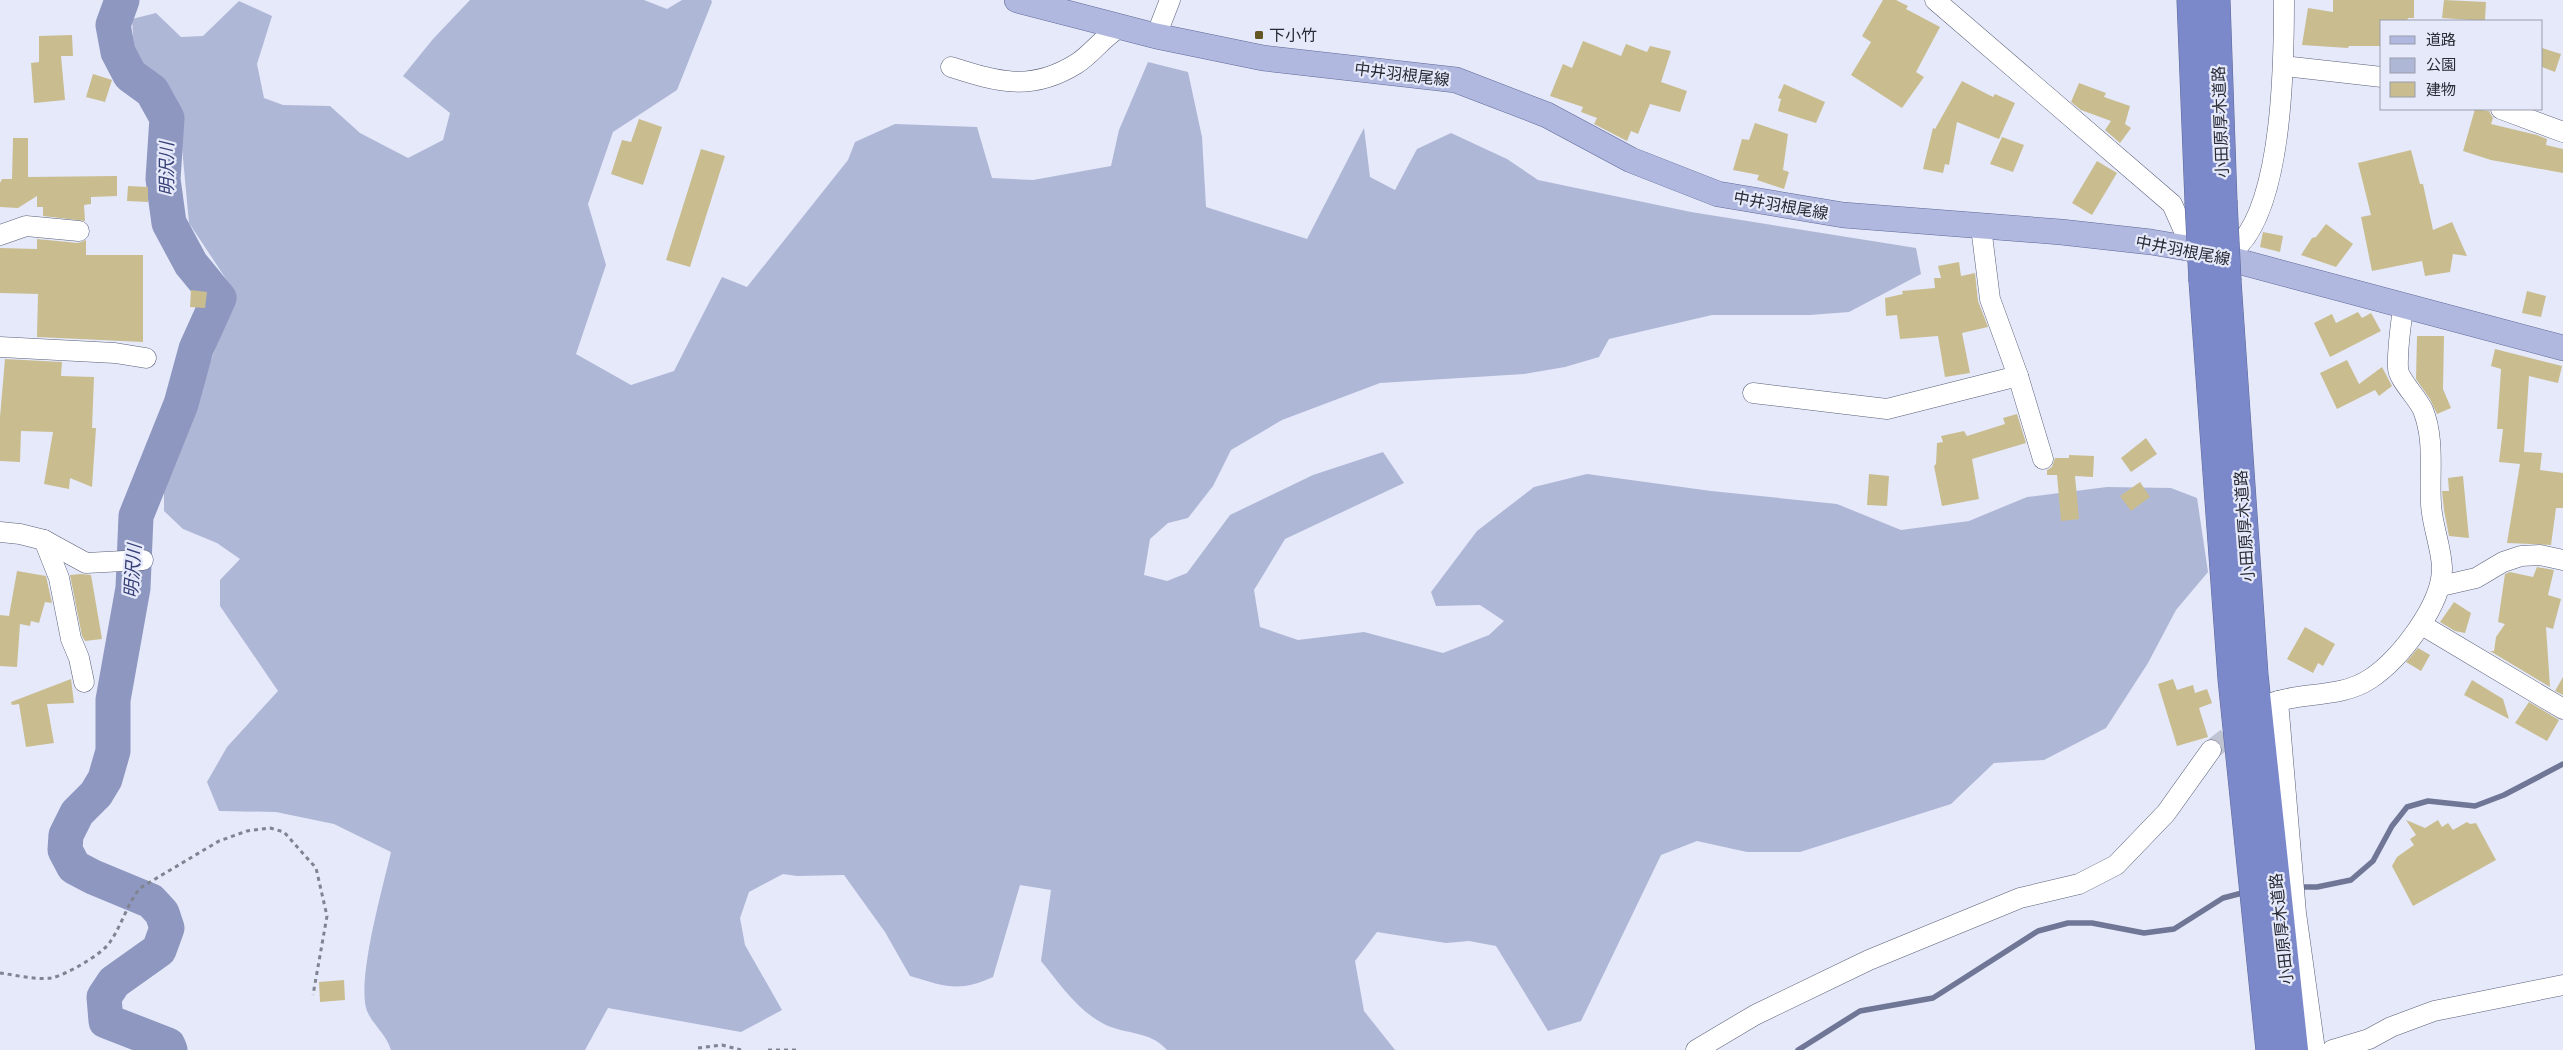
<svg xmlns="http://www.w3.org/2000/svg" width="2563" height="1050" viewBox="0 0 2563 1050" font-family="Ubuntu,'Noto Sans JP',sans-serif">
<rect width="100%" height="100%" fill="#e5e9fa"/>
<path fill="#afb7d6" d="M470,0H644L667,9L682,0H711L712,2L677,90L613,132L588,204L606,265L576,354L631,385L674,371L722,277L747,287L848,160L855,142L895,124L977,127L992,178L1033,180L1111,166L1119,130L1148,62L1188,72L1202,137L1206,207L1307,239L1364,128L1370,177L1395,190L1417,149L1451,133L1507,159L1538,180L1691,212L1916,248L1921,274L1849,312L1810,315H1712L1609,339L1599,357L1565,367L1524,374L1380,383L1282,420L1231,450L1213,486L1188,518L1168,523L1150,539L1144,575L1167,581L1187,573L1230,515L1313,475L1383,452L1404,483L1285,539L1254,590L1260,627L1298,640L1364,632L1443,653L1489,635L1504,621L1480,605L1436,606L1431,592L1477,531L1534,487L1587,474L1711,491L1837,504L1901,530L1969,521L2027,497L2107,487L2171,488L2197,498L2208,572L2176,610L2148,663L2106,728L2044,760L1994,763L1951,804L1800,852H1747L1697,841L1661,855L1581,1021L1548,1031L1496,946L1469,941L1446,943L1377,932L1355,961L1364,1011L1395,1050H1167C1149,1030 1126,1035 1104,1024C1077,1010 1060,984 1041,961L1051,890L1020,885L993,977C959,993 944,986 910,976L885,932L844,875L797,876L783,874L749,892L740,918L745,945L782,1010L741,1032L608,1008L585,1050H391C386,1034 373,1025 367,1011C356,981 383,887 391,852L334,824L276,812L219,811L207,782L227,747L278,691L220,606V580L240,559L217,543L183,529L164,511V484L236,294L189,223L179,115L134,52L132,19L156,13L181,37L203,36L239,1L272,16L257,64L264,98L283,105L330,106L360,133L408,158L443,140L450,113L403,76L433,39Z"/>
<g fill="none" stroke-linecap="round" stroke-linejoin="round">
<g stroke="#6f7696" stroke-width="5.5">
<path d="M2297,887H2317L2351,880L2373,861L2392,826L2407,807L2428,801L2475,806L2504,795L2563,764"/>
<path d="M1798,1050L1860,1011L1933,998L2038,931L2068,923H2092L2144,933L2174,929L2223,898L2246,892"/>
</g>
<path stroke="#8d97c0" stroke-width="35" d="M122,0L113,25L118,52L130,75L152,91L167,118L163,179L169,223L191,264L219,298L196,349L181,404L136,516L133,588L113,700V751L105,779L96,794L77,813L66,835L65,850L74,867L93,877L151,901L162,913L167,928L159,950L114,982L104,997L106,1021L168,1045L170,1050"/>
</g>
<g fill="#c9bd90">
<path d="M1883,0H1896L1908,6L1906,9L1940,27L1916,72L1924,77L1902,108L1851,75L1871,42L1862,36Z"/>
<path d="M2333,0H2414V18H2408L2407,21H2382V46H2349L2348,48L2302,45L2308,8L2333,12Z"/>
<path d="M2444,0L2486,2L2485,21L2442,18Z"/>
<path d="M72,35L73,56H61L65,100L34,103L31,63L39,62V36Z"/>
<path d="M1583,41L1621,56L1626,44L1647,52L1650,46L1671,51L1661,82L1687,91L1680,112L1650,104L1638,134L1631,131L1627,141L1594,124L1597,118L1581,112L1583,107L1550,96L1563,64L1572,68Z"/>
<path d="M2542,48L2561,54L2555,72L2542,67Z"/>
<path d="M93,74L112,80L105,102L86,97Z"/>
<path d="M1962,81L1993,97L1995,94L2015,103L1999,139L1957,122L1949,165L1945,164L1943,173L1923,169L1933,128L1935,129Z"/>
<path d="M2079,83L2106,93L2104,97L2130,106L2125,124L2131,128L2120,143L2105,130L2111,121L2081,110L2071,102Z"/>
<path d="M1784,84L1825,102L1816,123L1778,111L1781,99L1778,98Z"/>
<path d="M2475,109L2489,111L2493,118L2491,124L2537,135L2547,139L2546,145L2563,149V173L2491,160L2463,151Z"/>
<path d="M639,119L662,127L643,185L611,174L622,140L631,142Z"/>
<path d="M1755,123L1788,134L1783,170L1789,172L1784,189L1757,180L1759,175L1733,170L1742,139L1749,140Z"/>
<path d="M2002,137L2024,145L2013,172L1990,164Z"/>
<path d="M13,138H28V177L117,176V196L91,197V204L84,205L85,221L43,216V207H37V196L18,208L0,207V183L2,179H12Z"/>
<path d="M701,149L725,156L690,267L666,260Z"/>
<path d="M2411,150L2420,184H2423L2433,230L2452,222L2467,256L2453,254L2450,272L2425,276L2422,261L2372,271L2361,217L2371,215L2358,163Z"/>
<path d="M2097,161L2117,173L2092,215L2072,203Z"/>
<path d="M128,186L148,187V202L127,201Z"/>
<path d="M2326,224L2353,244L2336,267L2301,255L2312,238L2316,237Z"/>
<path d="M2263,232L2283,236L2280,252L2260,247Z"/>
<path d="M37,239L78,243L86,240V255H143V342L37,337L38,294L0,293V248L37,249Z"/>
<path d="M1959,262L1961,276L1975,273L1978,301L1988,327L1962,333L1970,373L1945,377L1938,336L1900,339L1897,315L1886,316L1885,298L1903,294L1902,291L1935,288L1934,278H1941L1938,266Z"/>
<path d="M191,290L207,292L205,308L190,307Z"/>
<path d="M2527,291L2546,296L2541,317L2522,313Z"/>
<path d="M2358,312L2362,318L2371,313L2381,331L2330,357L2314,323L2332,314L2336,323Z"/>
<path d="M2417,336H2444L2443,389L2451,408L2437,414L2430,399L2416,379Z"/>
<path d="M2495,349L2562,366L2558,383L2529,376L2524,452L2542,453L2540,470L2563,473V508H2556L2551,545L2507,543L2520,464L2499,462L2503,429H2497L2501,369L2491,366Z"/>
<path d="M5,359L62,362L61,376L94,377L92,428H96L92,487L70,478L69,489L44,484L53,432L21,431L20,462L0,461V417Z"/>
<path d="M2347,360L2359,384L2382,367L2392,386L2379,396L2375,390L2337,409L2320,373Z"/>
<path d="M2017,414L2026,443L1972,459L1979,499L1942,506L1934,466L1936,464L1937,443L1943,442L1941,436L1964,431L1967,436L2005,424L2003,418Z"/>
<path d="M2146,438L2157,454L2131,472L2121,458Z"/>
<path d="M2069,455L2094,456L2093,477L2075,476L2079,519L2061,521L2057,475H2047V470L2052,467L2055,458H2069Z"/>
<path d="M1869,474L1889,476L1887,506L1867,505Z"/>
<path d="M2463,476L2469,538L2449,536L2444,510L2442,491H2449L2448,478Z"/>
<path d="M2140,482L2150,497L2131,511L2120,496Z"/>
<path d="M2537,567L2554,570L2548,595L2561,599L2553,629L2546,627L2550,687L2490,651H2494L2496,637L2505,624L2498,622L2505,574L2510,572L2533,577Z"/>
<path d="M17,571L46,576L52,603L45,602L39,623L31,621L30,626L20,624L17,667L0,666V615L9,616Z"/>
<path d="M81,574L91,575L102,639L85,641L82,636L70,575Z"/>
<path d="M2454,602L2471,613L2465,633L2455,631L2440,622Z"/>
<path d="M2305,627L2335,644L2323,666L2318,663L2313,673L2287,659Z"/>
<path d="M2418,648L2430,655L2421,671L2406,662Z"/>
<path d="M2563,677V695L2555,691Z"/>
<path d="M71,679L74,703L47,704L54,743L26,747L19,704L12,705L11,702Z"/>
<path d="M2173,679L2177,690L2193,685L2195,693L2207,689L2212,703L2199,708L2208,737L2177,746L2158,684Z"/>
<path d="M2472,680L2503,699L2509,719L2464,695Z"/>
<path d="M2529,702L2559,720L2547,741L2515,723Z"/>
<path d="M2406,820L2425,828L2438,820L2442,827L2448,823L2453,830L2467,822L2470,824L2476,823L2496,860L2413,906L2392,866L2397,857L2414,845L2410,839L2416,835Z"/>
<path d="M344,980L345,1000L320,1002L319,982Z"/>
</g>
<g fill="none" stroke-linecap="round" stroke-linejoin="round">
<path stroke="#bfc3d2" stroke-width="20" stroke-dasharray="20 10" stroke-linecap="butt" d="M2211,750L2246,723"/>
<defs>
<g id="minor">
<path d="M1935,0L2172,204L2192,249"/>
<path d="M1156,36L1170,0"/>
<path d="M2284,66L2382,77"/>
<path d="M951,67C998,82 1031,92 1076,64C1091,55 1102,38 1120,27"/>
<path d="M2501,109L2563,132"/>
<path d="M1981,227L1990,299L2018,376"/>
<path d="M0,235L26,226L79,231"/>
<path d="M2226,256C2231,252 2236,249 2240,244C2283,196 2284,62 2284,0"/>
<path d="M0,347L115,353L146,358"/>
<path d="M1753,393L1887,409L2018,376L2043,459"/>
<path d="M0,532L20,534L44,540L86,563L143,560"/>
<path d="M44,540L59,578L71,639L79,658L84,682"/>
<path d="M2441,586L2476,578L2503,562L2521,556L2540,555L2563,560"/>
<path d="M2422,625L2563,709"/>
<path d="M2278,701L2296,913L2315,1050"/>
<path d="M2272,703C2304,691 2339,699 2370,679C2400,659 2443,604 2442,567C2441,546 2432,525 2431,504C2429,472 2435,440 2423,410C2418,398 2398,379 2398,368C2397,348 2401,326 2403,307"/>
<path d="M1696,1050L1755,1015L1869,960L2020,898L2079,884L2116,865L2166,813L2211,750"/>
<path d="M2332,1050L2369,1039L2391,1027L2434,1011L2563,985"/>
</g>
<path id="major" d="M1017,0L1156,36L1263,58L1456,80L1547,115L1631,160L1718,194L1843,215L2061,232L2151,242L2192,249L2563,348"/>
<g id="highway">
<path d="M2191,0L2199,202"/>
<path d="M2216,0L2223,201"/>
<path d="M2203,281L2232,679L2270,1050"/>
<path d="M2227,281L2254,675L2294,1050"/>
</g>
</defs>
<use href="#minor" stroke="#595f76" stroke-width="21"/>
<use href="#major" stroke="#5e6896" stroke-width="26"/>
<use href="#highway" stroke="#5e6896" stroke-width="29"/>
<g stroke="#808390" stroke-width="3" stroke-dasharray="4 4" stroke-linecap="butt">
<path d="M0,973C16,975 34,980 51,978C64,976 103,954 110,942C122,925 127,904 140,888L219,841L247,831L270,828L284,832L316,868L327,916L313,995"/>
<path d="M698,1048L722,1045L741,1050"/>
<path d="M768,1050H800"/>
</g>
<use href="#minor" stroke="#fff" stroke-width="20"/>
<use href="#major" stroke="#b0b8e0" stroke-width="25"/>
<use href="#highway" stroke="#7b89cb" stroke-width="28"/>
<defs>
<g id="highway-bridge">
<path d="M2223,201L2227,281"/>
<path d="M2199,202L2203,281"/>
</g>
</defs>
<use href="#highway-bridge" stroke="#5e6896" stroke-width="29" stroke-linecap="butt"/>
<use href="#highway-bridge" stroke="#7b89cb" stroke-width="28"/>
</g>
<rect fill="#645623" stroke="#e5e9fa" stroke-width="2" x="1254" y="30" width="10" height="10" rx="2.5"/>
<g text-anchor="middle" dominant-baseline="central" stroke-width="4.5" stroke-linejoin="round" paint-order="stroke">
<g font-size="16" fill="#282a34" stroke="#e5e9fa" text-anchor="start">
<text x="1269" y="35">下小竹</text>
</g>
<g font-size="16" fill="#282a34" stroke="#e5e9fa">
<text transform="translate(1402 74) rotate(7)">中井羽根尾線</text>
<text transform="translate(2220 122) rotate(-92)">小田原厚木道路</text>
<text transform="translate(1781 205) rotate(10)">中井羽根尾線</text>
<text transform="translate(2183 250) rotate(11)">中井羽根尾線</text>
<text transform="translate(2244 526) rotate(-94)">小田原厚木道路</text>
<text transform="translate(2281 929) rotate(-96)">小田原厚木道路</text>
</g>
<g font-size="18" font-style="italic" fill="#374076" stroke="#e5e9fa">
<text transform="translate(166 169) rotate(-90)">明沢川</text>
<text transform="translate(132 571) rotate(-86)">明沢川</text>
</g>
</g>
<rect x="2380" y="20" width="162" height="90" fill="#e5e9fa" stroke="#999dab"/>
<rect x="2390" y="36" width="25" height="8" fill="#b0b8e0" stroke="#999dab"/>
<text x="2426" y="45" font-size="15" fill="#282a34">道路</text>
<rect x="2390" y="58" width="25" height="15" fill="#afb7d6" stroke="#999dab"/>
<text x="2426" y="70" font-size="15" fill="#282a34">公園</text>
<rect x="2390" y="82" width="25" height="15" fill="#c9bd90" stroke="#999dab"/>
<text x="2426" y="95" font-size="15" fill="#282a34">建物</text>
</svg>
